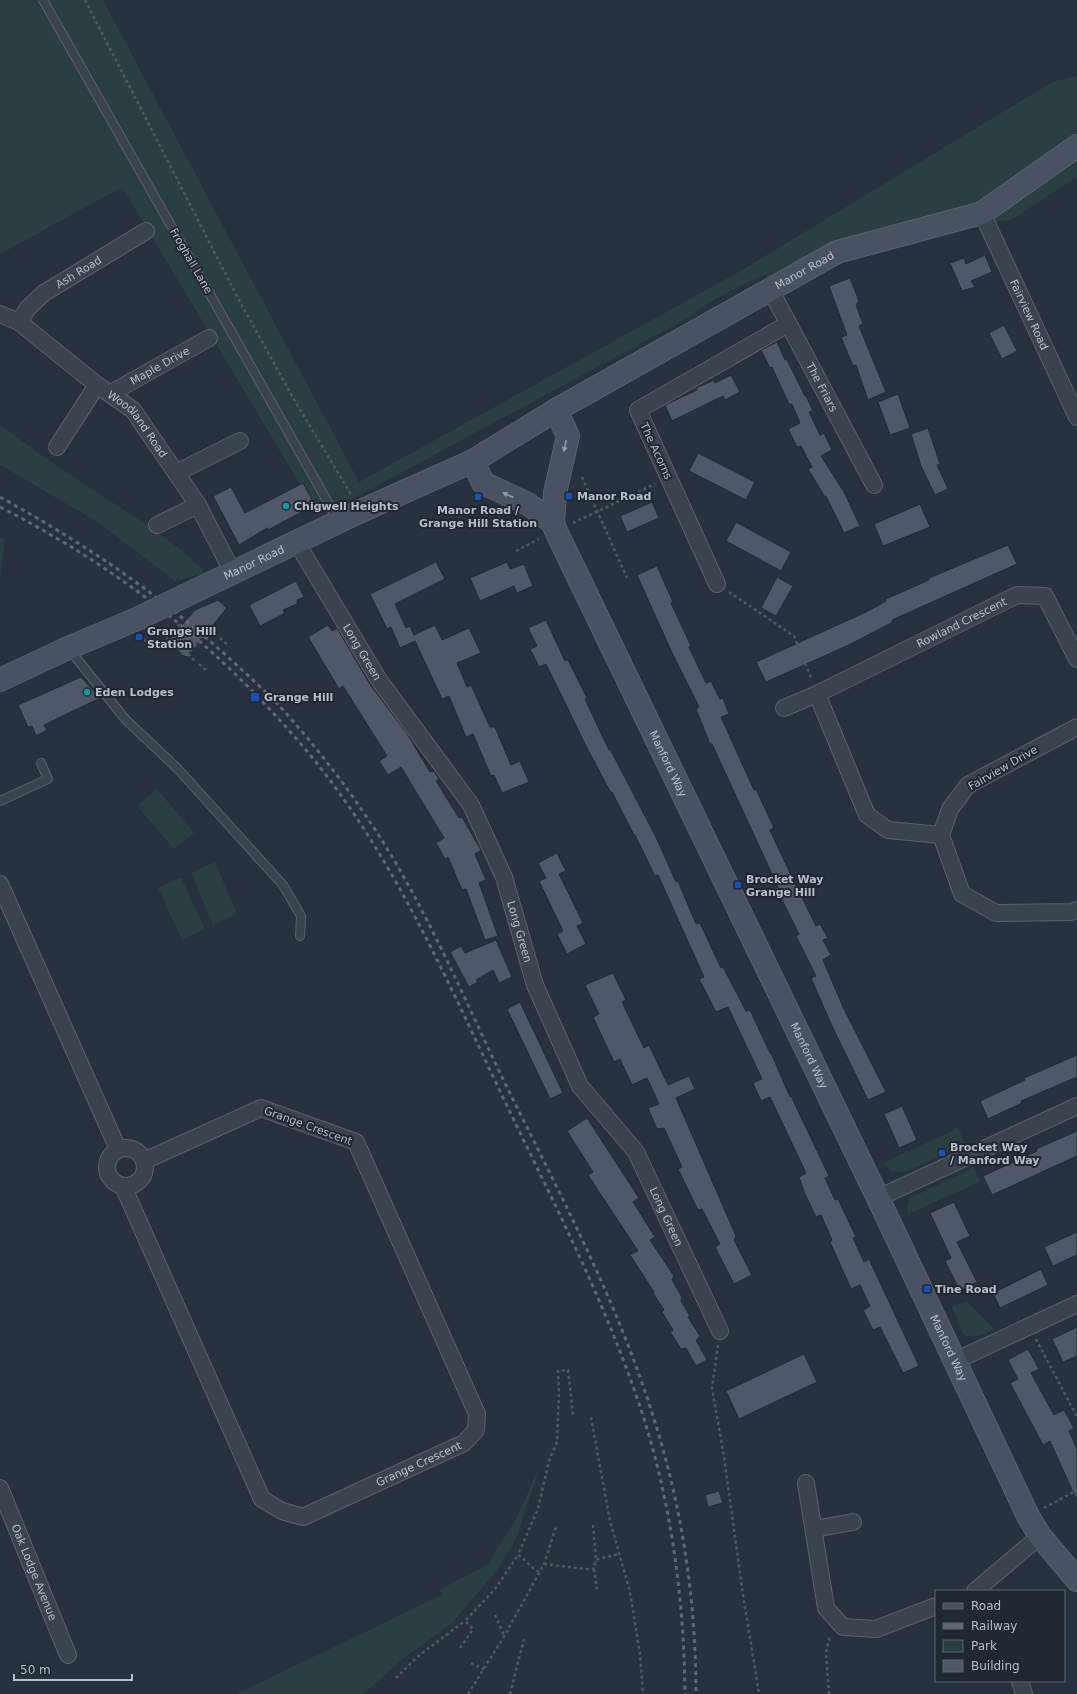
<svg xmlns="http://www.w3.org/2000/svg" width="1077" height="1694" viewBox="0 0 1077 1694" font-family="'DejaVu Sans',sans-serif">
<rect width="100%" height="100%" fill="#27313f"/>
<g fill="#2a3f41">
<path d="M0,0H103L359,482L737,273L1054,81L1077,76V177L1011,220L868,237L770,281L766,274C738,287 712,298 688,318L375,487L345,502L339,501L316,511L122,187L0,254Z"/>
<path d="M0,425C27,445 55,465 83,483C125,512 170,536 206,573L175,581L96,521L0,465Z"/>
<path d="M0,538L5,540L0,579Z"/>
<path d="M157,789L194,833L174,849L137,806Z"/>
<path d="M215,862L237,914L213,925L191,873Z"/>
<path d="M181,877L205,929L182,940L158,888Z"/>
<path d="M958,1128L966,1145L902,1173L891,1171L883,1163Z"/>
<path d="M974,1168L980,1182L908,1214L907,1205L910,1198Z"/>
<path d="M966,1301L994,1329L978,1336H967L962,1332L952,1307Z"/>
<path d="M541,1463L516,1539L496,1572L452,1623L403,1659L363,1694H236L442,1595L439,1590L487,1565L517,1517Z"/>
</g>
<g fill="#4e5868" stroke="#222a36">
<path d="M985,255L992,272L971,281L975,287L962,291L950,263L964,258L966,264Z"/>
<path d="M850,278L859,301L856,305L863,324L859,326L886,392L868,400L856,365L853,366L841,337L847,335L829,286Z"/>
<path d="M1004,325L1017,351L1002,359L989,333Z"/>
<path d="M777,342L785,360H787L805,396H806L813,411L809,412L820,435L824,433L832,450L821,456L844,492L860,526L844,533L826,496L825,497L808,469L812,467L801,446L797,447L788,429L800,423L792,404H789L772,367L770,368L761,350Z"/>
<path d="M731,375L740,392L725,400L723,396L672,421L665,405L697,390L696,388L714,380L715,383Z"/>
<path d="M898,394L910,428L890,435L878,402Z"/>
<path d="M928,428L940,464L937,465L948,489L935,495L921,466L911,434Z"/>
<path d="M698,453L755,482L746,500L689,471Z"/>
<path d="M303,483L315,505L268,530L267,528L239,545L213,496L231,487L245,513Z"/>
<path d="M652,502L659,518L627,532L620,516Z"/>
<path d="M920,504L930,527L883,546L874,524Z"/>
<path d="M736,522L791,552L781,571L726,541Z"/>
<path d="M1008,545L1017,564L892,620L893,622L851,644L766,682L756,662L866,612L886,601V599L929,580V578Z"/>
<path d="M436,562L445,579L395,604L406,628L410,626L414,635L435,625L442,640L469,628L481,653L457,663L467,687L471,685L490,727H495L511,765L520,761L529,782L502,793L494,775L491,776L473,734L466,737L449,696L442,699L415,641L400,648L391,627L387,629L370,594Z"/>
<path d="M507,562L510,569L524,564L533,586L517,593L514,586L480,601L470,578Z"/>
<path d="M657,566L673,602L671,603L691,646L689,647L706,683L711,681L720,699L723,698L729,714L721,717L754,790L756,789L774,828L770,830L789,871L816,926L820,924L828,938L823,940L831,955L823,960L843,1007L886,1092L868,1100L831,1024L811,978L816,976L796,936L799,934L776,888L778,887L712,744H710L696,709L699,707L673,655L637,575Z"/>
<path d="M777,577L793,586L776,616L761,608Z"/>
<path d="M296,581L304,597L297,600V604L283,610L285,613L260,626L249,605Z"/>
<path d="M218,600L227,608L186,657L167,642L195,610Z"/>
<path d="M546,620L565,661L568,660L587,698L585,699L609,750L610,749L656,837L676,882L678,881L696,924L700,923L721,968L723,967L746,1011L750,1010L770,1053H771L790,1097L791,1096L829,1176L825,1178L835,1200L838,1199L856,1237L853,1238L864,1262L869,1259L919,1366L903,1373L880,1327L873,1330L863,1310L870,1306L860,1285L851,1289L830,1242L832,1240L821,1215L816,1217L805,1194L799,1177L806,1173L770,1097L761,1101L753,1083L762,1079L728,1007L716,1012L699,979L704,977L658,875L655,876L635,835H634L612,792L611,793L588,750L546,664L539,667L530,649L537,646L528,628Z"/>
<path d="M328,625L332,631L337,628L371,686L406,732L430,772L434,771L439,779L436,781L459,818L462,817L481,850L475,854L486,880L479,883L498,936L485,940L466,889L462,890L448,857L445,859L436,843L444,838L401,767L388,775L379,761L387,756L343,686L339,689L308,637Z"/>
<path d="M81,677L100,698L44,725L47,730L36,736L32,726L28,727L18,705Z"/>
<path d="M557,853L566,871L559,874L583,923L577,926L586,944L567,954L557,934L563,931L539,881L546,878L538,863Z"/>
<path d="M496,940L512,977L499,983L493,970L476,980L478,982L469,987L450,952L461,946L465,953Z"/>
<path d="M613,973L626,1000L622,1002L644,1048L649,1045L668,1085L689,1076L695,1089L676,1098L736,1236L734,1240L752,1275L734,1284L715,1247L720,1244L702,1209L698,1210L678,1169L682,1167L664,1128L657,1129L648,1108L659,1104L647,1078L632,1085L620,1059L614,1062L593,1017L599,1014L585,985Z"/>
<path d="M520,1002L563,1093L550,1099L507,1009Z"/>
<path d="M1077,1055V1077L1021,1101L1022,1103L988,1119L980,1101L1025,1080L1024,1078Z"/>
<path d="M902,1106L917,1140L899,1148L884,1114Z"/>
<path d="M587,1118L639,1198L633,1202L655,1237L650,1240L674,1276L672,1280L682,1297L681,1301L690,1316L688,1317L700,1336L696,1340L707,1360L696,1366L686,1348L681,1349L670,1332L673,1330L662,1312L664,1310L653,1293L654,1292L630,1255L638,1251L588,1175L593,1172L567,1131Z"/>
<path d="M1077,1131V1156L992,1195L983,1176L1037,1151L1036,1149Z"/>
<path d="M954,1202L970,1236L957,1242L977,1282L960,1291L945,1261L951,1258L930,1213Z"/>
<path d="M1077,1232V1255L1053,1266L1044,1247Z"/>
<path d="M1041,1269L1048,1285L1000,1308L993,1293Z"/>
<path d="M1077,1327V1356L1063,1362L1052,1339Z"/>
<path d="M1028,1349L1039,1369L1031,1373L1054,1415L1064,1410L1074,1428L1069,1431L1077,1449V1501L1050,1441L1043,1445L1010,1383L1018,1379L1008,1360Z"/>
<path d="M804,1354L817,1382L739,1419L726,1391Z"/>
<path d="M719,1491L723,1503L708,1507L705,1495Z"/>
</g>
<g fill="none" stroke-linecap="round" stroke-linejoin="round">
<defs>
<g id="lane">
<path d="M43,0L338,520"/>
<path d="M69,649L126,720L177,768L283,885L301,916L300,936"/>
<path d="M0,801L48,779L41,763"/>
</g>
<g id="street">
<path id="s1" d="M982,213L1077,417"/>
<path id="s2" d="M770,289L874,485"/>
<path id="s3" d="M0,314L19,322L97,385L133,410L198,505L233,573"/>
<path id="s4" d="M19,322L28,308L44,293L146,231"/>
<path id="s5" d="M111,393L209,338"/>
<path d="M57,447L97,385"/>
<path d="M176,473L240,441"/>
<path d="M157,525L198,505"/>
<path id="s6" d="M297,543L379,680L471,805L504,877L535,985L580,1086L636,1152L720,1331"/>
<path d="M717,584L638,410L788,324"/>
<path d="M817,694L867,815L888,830L941,835"/>
<path id="s7" d="M784,708L817,694L1017,595L1045,596L1077,659"/>
<path d="M1077,727L968,785L950,809L941,835L962,894L996,913L1071,912L1077,910"/>
<path d="M0,884L118,1149"/>
<circle cx="126" cy="1167" r="19"/>
<path id="s8" d="M123,1186L262,1499L282,1511L303,1517L464,1443L476,1430L477,1414L356,1142L261,1108L144,1161"/>
<path d="M878,1198L1077,1106"/>
<path d="M955,1361L1077,1304"/>
<path d="M806,1483L826,1608L843,1627L876,1629L936,1606"/>
<path id="s9" d="M0,1488L68,1655"/>
<path d="M814,1529L853,1522"/>
<path d="M975,1591L1040,1536"/>
<path d="M1020,1681L1024,1694"/>
</g>
<g id="secondary">
<path id="s10" d="M556,410L568,436L555,493L553,523L556,531L878,1198L1028,1516L1040,1536L1077,1580"/>
<path d="M473,461L483,483L528,504L553,523"/>
<path id="s11" d="M180,598L361,511L473,461L556,410L837,252L982,213L1077,146"/>
<path d="M0,680L68,648L137,619"/>
</g>
</defs>
<use href="#lane" stroke="#59616c" stroke-width="10"/>
<use href="#street" stroke="#59616c" stroke-width="18"/>
<use href="#secondary" stroke="#59616c" stroke-width="24"/>
<g stroke="#495c5f" stroke-width="2.5" stroke-dasharray="3 3" stroke-linecap="butt">
<path d="M85,0L240,302L296,403L352,496"/>
<path d="M582,477L627,578"/>
<path d="M573,523L655,484"/>
<path d="M516,551L539,539"/>
<path d="M729,592L794,636L812,680"/>
<path d="M210,629L218,636"/>
<path d="M139,637C163,651 163,643 179,625L181,627"/>
<path d="M220,638L229,646"/>
<path d="M188,654L196,662"/>
<path d="M199,664L207,671"/>
<path d="M1036,1339L1077,1417"/>
<path d="M718,1345L712,1388L724,1457L743,1595L759,1694"/>
<path d="M591,1417L610,1521L630,1592L640,1654L643,1694"/>
<path d="M1044,1508L1077,1490"/>
<path d="M593,1525L596,1562"/>
<path d="M544,1564L585,1569H594V1565L598,1559L620,1554"/>
<path d="M594,1569L597,1589"/>
<path d="M539,1572C531,1568 526,1560 518,1555L538,1509L549,1461L557,1442L559,1392L558,1371L568,1370L573,1415"/>
<path d="M495,1615L504,1635"/>
<path d="M460,1648L473,1629L465,1621L495,1589L518,1555"/>
<path d="M471,1663L484,1669"/>
<path d="M396,1678L417,1657L465,1621"/>
<path d="M468,1694L505,1635L544,1564L556,1527"/>
<path d="M510,1694L524,1639"/>
<path d="M829,1694L826,1653L830,1635"/>
</g>
<use href="#lane" stroke="#3b434f" stroke-width="8"/>
<use href="#street" stroke="#3b434f" stroke-width="16"/>
<use href="#secondary" stroke="#495262" stroke-width="22"/>
<g stroke="#5e6776" stroke-width="3" stroke-dasharray="4 4" stroke-linecap="butt">
<path d="M0,497C85,544 158,593 230,659C251,678 273,698 292,720C333,767 370,818 401,872C438,937 468,1006 500,1073C555,1185 616,1297 653,1416C682,1506 696,1600 696,1694"/>
<path d="M0,507C121,569 218,646 306,750C389,849 442,969 497,1085C549,1194 607,1303 644,1419C672,1508 684,1601 685,1694"/>
</g>
<defs>
<path id="secondary-bridge" d="M137,619L180,598"/>
</defs>
<use href="#secondary-bridge" stroke="#59616c" stroke-width="24" stroke-linecap="butt"/>
<path stroke="#495c5f" stroke-width="2.5" stroke-dasharray="3 3" stroke-linecap="butt" d="M208,622L212,626L186,656L181,652Z"/>
<use href="#secondary-bridge" stroke="#495262" stroke-width="22"/>
</g>
<defs><path id="oneway-solid" d="M-6-.8H1V-3.2L6.5 0L1 3.2V.8H-6Z"/></defs>
<g fill="#9198a5">
<use href="#oneway-solid" transform="translate(565 446) rotate(102)"/>
<use href="#oneway-solid" transform="translate(508 495) rotate(-155)"/>
</g>
<g fill="#1a4fb4" stroke="#202834" stroke-width="1.5">
<rect x="565" y="492" width="8" height="8" rx="2"/>
<rect x="474" y="493" width="8" height="8" rx="2"/>
<rect x="135" y="633" width="8" height="8" rx="2"/>
<rect x="250" y="692" width="10" height="10" rx="2"/>
<rect x="734" y="881" width="8" height="8" rx="2"/>
<rect x="938" y="1149" width="8" height="8" rx="2"/>
<rect x="923" y="1285" width="8" height="8" rx="2"/>
</g>
<g fill="#0f9aa8" stroke="#202834" stroke-width="1.5">
<circle cx="286" cy="506" r="4"/>
<circle cx="87" cy="692" r="4"/>
</g>
<g text-anchor="middle" dominant-baseline="central" stroke-width="4" stroke-linejoin="round" paint-order="stroke">
<g font-size="11" fill="#b8bec9" stroke="#202834">
<text transform="translate(191 261) rotate(60)">Froghall Lane</text>
<text stroke="none"><textPath href="#s11" startOffset="706">Manor Road</textPath></text>
<text stroke="none"><textPath href="#s4" startOffset="79">Ash Road</textPath></text>
<text stroke="none"><textPath href="#s1" startOffset="112">Fairview Road</textPath></text>
<text stroke="none"><textPath href="#s5" startOffset="56">Maple Drive</textPath></text>
<text stroke="none"><textPath href="#s2" startOffset="111">The Friars</textPath></text>
<text stroke="none"><textPath href="#s3" startOffset="178">Woodland Road</textPath></text>
<text transform="translate(656 451) rotate(65)">The Acorns</text>
<text stroke="none"><textPath href="#s11" startOffset="82">Manor Road</textPath></text>
<text stroke="none"><textPath href="#s7" startOffset="197">Rowland Crescent</textPath></text>
<text stroke="none"><textPath href="#s6" startOffset="127">Long Green</textPath></text>
<text stroke="none"><textPath href="#s10" startOffset="384">Manford Way</textPath></text>
<text transform="translate(1003 768) rotate(-30)">Fairview Drive</text>
<text stroke="none"><textPath href="#s6" startOffset="451">Long Green</textPath></text>
<text stroke="none"><textPath href="#s10" startOffset="708">Manford Way</textPath></text>
<text transform="translate(308 1126) rotate(20)">Grange Crescent</text>
<text stroke="none"><textPath href="#s6" startOffset="775">Long Green</textPath></text>
<text stroke="none"><textPath href="#s10" startOffset="1032">Manford Way</textPath></text>
<text stroke="none"><textPath href="#s8" startOffset="515">Grange Crescent</textPath></text>
<text stroke="none"><textPath href="#s9" startOffset="91">Oak Lodge Avenue</textPath></text>
</g>
<g font-size="11" font-weight="bold" fill="#b8bec9" stroke="#202834" text-anchor="start">
<text x="577" y="496">Manor Road</text>
<text x="294" y="506">Chigwell Heights</text>
<text x="478" y="510" text-anchor="middle">Manor Road /<tspan x="478" dy="13">Grange Hill Station</tspan></text>
<text x="147" y="631">Grange Hill<tspan x="147" dy="13">Station</tspan></text>
<text x="95" y="692">Eden Lodges</text>
<text x="264" y="697">Grange Hill</text>
<text x="746" y="879">Brocket Way<tspan x="746" dy="13">Grange Hill</tspan></text>
<text x="950" y="1147">Brocket Way<tspan x="950" dy="13">/ Manford Way</tspan></text>
<text x="935" y="1289">Tine Road</text>
</g>
</g>
<rect x="935" y="1590" width="130" height="92" fill="#202834" stroke="#5d6470"/>
<rect x="943" y="1603" width="20" height="6" fill="#495262" stroke="#5d6470"/>
<text x="971" y="1610" font-size="12" fill="#b8bec9">Road</text>
<rect x="943" y="1623" width="20" height="6" fill="#5e6776" stroke="#5d6470"/>
<text x="971" y="1630" font-size="12" fill="#b8bec9">Railway</text>
<rect x="943" y="1640" width="20" height="12" fill="#2a3f41" stroke="#5d6470"/>
<text x="971" y="1650" font-size="12" fill="#b8bec9">Park</text>
<rect x="943" y="1660" width="20" height="12" fill="#4e5868" stroke="#5d6470"/>
<text x="971" y="1670" font-size="12" fill="#b8bec9">Building</text>
<path d="M14 1674v6h118v-6" fill="none" stroke="#b8bec9" stroke-width="2"/>
<text x="20" y="1674" font-size="12" fill="#b8bec9" stroke="#202834" stroke-width="3" paint-order="stroke">50 m</text>
</svg>
